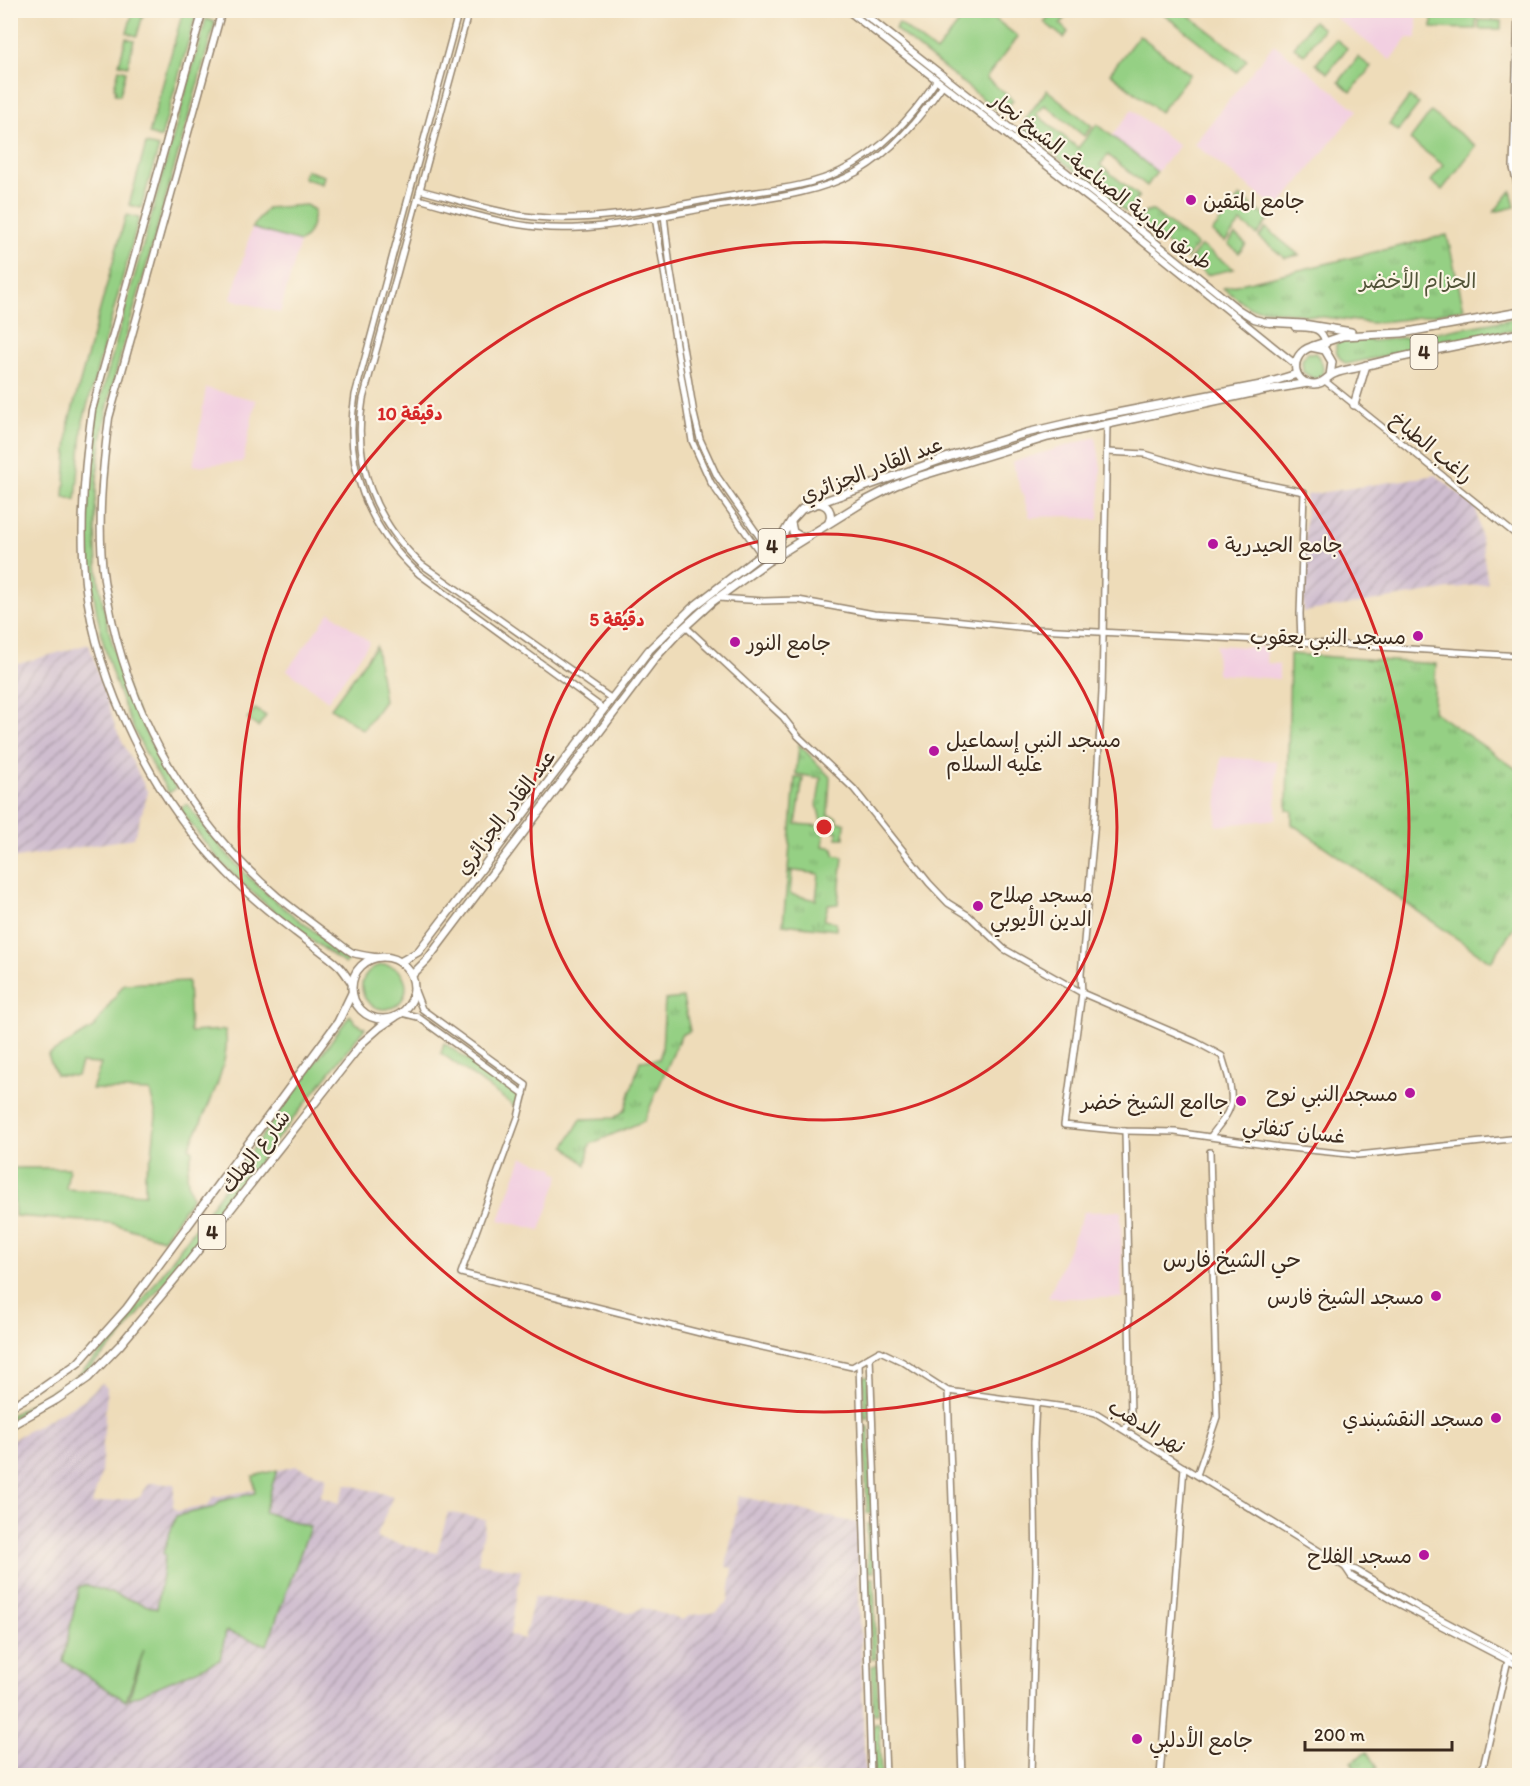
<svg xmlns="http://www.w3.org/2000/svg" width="1530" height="1786" viewBox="0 0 1530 1786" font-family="Itim,'Playpen Sans Arabic',sans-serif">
<defs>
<pattern id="industrial-furrows" width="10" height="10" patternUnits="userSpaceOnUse" patternTransform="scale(1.5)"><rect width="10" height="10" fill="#cfbdcf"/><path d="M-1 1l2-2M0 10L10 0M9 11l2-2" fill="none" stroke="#a99aa7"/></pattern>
<pattern id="park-tufts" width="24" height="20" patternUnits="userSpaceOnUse" patternTransform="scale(1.5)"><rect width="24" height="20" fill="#95d084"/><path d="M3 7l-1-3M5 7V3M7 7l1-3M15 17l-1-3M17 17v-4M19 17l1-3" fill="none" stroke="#7ba96b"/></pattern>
</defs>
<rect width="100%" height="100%" fill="#fcf5e5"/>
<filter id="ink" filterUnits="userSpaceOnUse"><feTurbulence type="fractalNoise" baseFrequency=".0167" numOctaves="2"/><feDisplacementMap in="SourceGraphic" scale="12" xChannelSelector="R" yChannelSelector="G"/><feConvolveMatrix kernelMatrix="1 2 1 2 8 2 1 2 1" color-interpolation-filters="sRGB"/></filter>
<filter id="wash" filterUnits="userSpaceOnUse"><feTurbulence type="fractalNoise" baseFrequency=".008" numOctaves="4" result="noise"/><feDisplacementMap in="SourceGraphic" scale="24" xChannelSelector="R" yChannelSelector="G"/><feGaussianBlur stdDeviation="1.35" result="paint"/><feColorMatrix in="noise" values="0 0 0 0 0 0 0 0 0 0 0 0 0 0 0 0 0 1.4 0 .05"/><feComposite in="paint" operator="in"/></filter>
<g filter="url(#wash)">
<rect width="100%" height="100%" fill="#eedcb9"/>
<g fill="#f2cfe1">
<path d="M1327,11H1417V38H1408L1390,60Z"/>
<path d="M1274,44L1357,110L1277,209L1194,144Z"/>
<path d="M1132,110L1179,146L1157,172L1112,136Z"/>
<path d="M252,228L300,242L280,313L231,299Z"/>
<path d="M206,388L256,400L243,462L193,466Z"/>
<path d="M1096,437L1101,468L1099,520L1067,516L1030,517L1012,462Z"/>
<path d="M330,612L370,642L328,701L287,670Z"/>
<path d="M1216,645L1267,648L1266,663L1279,664V679L1217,674Z"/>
<path d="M1221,757L1277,761L1276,819L1216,826Z"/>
<path d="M522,1157L555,1168V1172L560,1175L540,1230L499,1220Z"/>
<path d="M1121,1211L1122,1298H1048L1084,1212Z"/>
</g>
<g fill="url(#industrial-furrows)">
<path d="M1436,475L1476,508L1488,583L1303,612L1306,495Z"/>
<path d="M89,644L116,729L148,793L134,838L11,859V666Z"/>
<path d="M102,1383L107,1388L101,1474L92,1504L140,1497L149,1483L175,1484L173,1506L177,1511L208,1506L213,1497L254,1490L253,1476L296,1466L327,1477L320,1497L339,1503L346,1484L393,1496L376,1538L437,1553L448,1512L486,1520L478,1563L521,1570L510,1635L524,1639L534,1597L587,1602L628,1613L643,1608L683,1620L691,1615L717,1612L728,1601L733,1568L726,1567L739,1496L857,1523L865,1775H11L10,1441L83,1400Z"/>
</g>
<g fill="#95d084" stroke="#687d51" stroke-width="1.5">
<path d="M969,10L985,11L1018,37L986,78L1013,100L1002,114L895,29L899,23L936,52Z"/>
<path d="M133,11H144L137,36L127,33Z"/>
<path d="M183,11H197L161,138L149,134Z"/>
<path d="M1054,11H1070L1060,24L1068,32L1064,38L1044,22Z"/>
<path d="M1160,11H1183L1247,60L1237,72Z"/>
<path d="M1432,11H1476V29L1432,28Z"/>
<path d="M206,19L215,22C192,105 169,188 145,271C132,318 115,367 106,415C94,470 91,544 102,599C114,664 141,732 176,788L169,793C93,675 75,548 97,411Z"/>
<path d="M1479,20L1501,21V29H1479Z"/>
<path d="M1313,21L1323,29L1304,55L1294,47Z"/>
<path d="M1139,35L1190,74L1160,112L1110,73Z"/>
<path d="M126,38L134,40L128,66L119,64Z"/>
<path d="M1336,39L1347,48L1328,73L1316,64Z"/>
<path d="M1358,57L1371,67L1351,92L1339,82Z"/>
<path d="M119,69L126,71L120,95L115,94L116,89L114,88Z"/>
<path d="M1047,90L1092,126L1084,136L1045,105L1036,114L1078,148L1097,124L1157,172L1147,186L1108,155L1100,165L1139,196L1126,212L1021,128L1025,122L1024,121Z"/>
<path d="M1409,97L1419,104L1398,131L1389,124Z"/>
<path d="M1431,112L1476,146L1442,190L1431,181L1443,165L1410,140Z"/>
<path d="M146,144L159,147L141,208L129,205Z"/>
<path d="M1511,191L1515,207L1494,212Z"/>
<path d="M1240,196L1269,219L1257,235L1241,222L1225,242L1212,232Z"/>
<path d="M306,205L314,210C313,223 311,234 300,242L252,228L267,208Z"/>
<path d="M126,215L139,218L83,421L76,500L64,497L69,422Z"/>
<path d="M1266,228L1299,255L1285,258L1259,237Z"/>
<path d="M1235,235L1246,244L1239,253L1228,244Z"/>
<path d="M1201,246L1234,269L1207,275L1189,261Z"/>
<path d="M1307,353H1315C1322,360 1325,368 1321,377L1314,379L1303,372L1302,360Z"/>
<path d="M376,646L384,701L363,730L331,708Z"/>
<path d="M255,709L266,716L258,727L247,719Z"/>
<path d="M187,804C208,831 228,858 253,881C283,910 317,934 351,957L345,964C303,934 261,904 226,867C209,849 195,829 180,809Z"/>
<circle cx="384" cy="987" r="22"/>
<path d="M188,981L190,1032L225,1030C233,1062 203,1117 189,1147L193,1151C185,1171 186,1178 192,1198L163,1239L111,1223L15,1216L12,1168H69L66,1189L145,1194V1173L152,1155L156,1115L150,1091L92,1089L101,1064L81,1063L77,1076L56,1075L48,1055L93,1028L124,984Z"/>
<path d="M350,1015L356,1023L365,1028L119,1339L78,1380L11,1419V1415L77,1376L116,1337Z"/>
<path d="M863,1377H868L869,1418L864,1419Z"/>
<path d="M864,1427H869L872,1513H867Z"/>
<path d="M277,1470L264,1512L310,1527L267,1645L226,1631L220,1660L129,1699L144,1649L126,1701L63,1661L79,1587L87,1585L157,1609L165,1555L163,1553L176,1516L215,1507L220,1501L255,1493L253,1476Z"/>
<path d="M867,1524H873L874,1572H868Z"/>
<path d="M869,1578H874L876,1659H871Z"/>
<path d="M877,1665L878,1714H873L872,1666Z"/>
<path d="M873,1724H879L881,1775H874Z"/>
</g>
<g fill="url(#park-tufts)" stroke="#687d51" stroke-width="1.5">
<path d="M306,170L324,176L322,184L303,178Z"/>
<path d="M1146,211H1153L1197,245L1186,259L1138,222Z"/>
<path d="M1447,235L1464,309L1407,319L1372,323L1250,308L1223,288Z"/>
<path d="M1519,318V329L1346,364C1339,359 1335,353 1336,344L1346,337L1373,341L1418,336Z"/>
<path d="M1290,654L1436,664L1433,711L1519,771V920L1491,962L1292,824V811L1287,810Z"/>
<path d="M799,744L830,777L828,815L836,817L838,822L845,823L844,838H837V831L825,830L823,846L834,848V855L843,857L838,904L828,905L824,920L836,922V930L783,924L788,872L792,871L790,894L816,900L819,874L788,870L795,778H803L796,824L822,826L817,804L821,778L796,774Z"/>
<path d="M683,998L690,1031L681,1035L644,1121L590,1144L586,1165L565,1146L581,1119L614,1118L625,1110L640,1061L659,1059L662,1049L665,1000Z"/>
<path d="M444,1043L521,1097L517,1108L441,1053Z"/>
<path d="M1367,1752L1377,1768L1366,1775H1360L1351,1762Z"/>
</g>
</g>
<g filter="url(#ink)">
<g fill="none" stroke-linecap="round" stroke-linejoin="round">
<defs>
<g id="secondary">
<path d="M459,10L355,395C343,466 367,527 419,574L604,709"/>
<path d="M469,10L363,399C352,463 375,520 421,564L612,699"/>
<path d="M1518,10L1513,168L1520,196"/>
<path d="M420,190C458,200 496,213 535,217C600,223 667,206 730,196C766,190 808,188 841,171C882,151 911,118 936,81"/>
<path d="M418,199C457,209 496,223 537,227C595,233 655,217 712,207C760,199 813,196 857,172C892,152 919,119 942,86"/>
<path d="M664,215L670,267L694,414L700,439L717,476L768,549"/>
<path d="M655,217L692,441L711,483L761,554"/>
<path d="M1325,381L1520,538"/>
<path d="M1107,424L1102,692L1094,832L1081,974L1082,993L1064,1125L1125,1131L1175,1132L1280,1147L1358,1155L1520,1138"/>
<path d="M718,598L764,601L798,600L874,614L934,618L1038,629L1301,642L1300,614L1304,492L1206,472L1145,454L1107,452"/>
<path d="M685,626L783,717L798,736L854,789L929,883L948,903L969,916L1004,949L1082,993L1196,1042L1222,1056C1226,1070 1233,1088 1231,1103C1229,1115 1218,1126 1211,1136"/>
<path d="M1301,642L1520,656"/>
<path d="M415,991L422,1009L526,1085L518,1117L461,1273L708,1335L852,1367L880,1351L903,1362L948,1391L1080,1409L1096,1413L1345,1567L1356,1570L1420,1608L1520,1661"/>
<path d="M402,1013L418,1017L524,1094"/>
<path d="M870,1357L886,1776"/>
<path d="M859,1364L871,1776"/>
<path d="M948,1391L962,1776"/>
<path d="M1125,1430L1131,1416L1125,1131"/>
<path d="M1197,1475L1217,1417L1210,1152"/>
<path d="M1345,1567L1351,1576L1401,1605L1520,1667"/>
<path d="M1031,1776L1036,1569L1034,1443L1036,1403"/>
<path d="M1160,1776L1184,1467"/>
<path d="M1481,1776L1508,1660"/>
</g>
<g id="primary">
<path d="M203,10L92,410C84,467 79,525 85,583C97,685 154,800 227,873C248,895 271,914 295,932C309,943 326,954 339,966C344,971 348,978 352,984"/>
<path d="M222,10L109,418C102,471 97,526 104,580C106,594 110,607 112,620C136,727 194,825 277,896C296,911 315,926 335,940C340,944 347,950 353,953C360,955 368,956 375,957"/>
<path d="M847,10L1105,211L1295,364"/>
<path d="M859,10L1130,222L1238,309L1254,319L1270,323"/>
<path d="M1295,327C1312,328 1322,326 1326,344"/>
</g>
<g id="highway">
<path d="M1266,322L1303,324L1351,332"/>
<path d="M1313,346L1343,336L1402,333L1520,312"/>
<path d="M1330,376L1332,362L1325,350L1311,347C1289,354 1291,384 1314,384C1322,384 1324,380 1330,376C1337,371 1348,370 1356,368C1410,354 1465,344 1520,333"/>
<path d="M1354,405L1366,365"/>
<path d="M817,503C828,504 833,512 829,522"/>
<path d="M791,523L793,532L803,538"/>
<circle cx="383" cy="988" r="31"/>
<path d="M400,962L418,952L649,650L692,608L779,541L791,521L802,509L957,454L1026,433L1081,420L1261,385L1297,374"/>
<path d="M412,975L427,960L656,657L678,633L712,602L767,562L865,501L896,485L914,478L1048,437L1261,391L1308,383"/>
<path d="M10,1407L38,1391L78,1363L127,1308L338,1022L352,993"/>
<path d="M10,1426L56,1400L88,1378L120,1345L184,1268L363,1042L380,1027L395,1017"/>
</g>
</defs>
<use href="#secondary" stroke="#94836c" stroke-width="8"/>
<use href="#primary" stroke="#94836c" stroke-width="9"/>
<use href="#highway" stroke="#94836c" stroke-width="10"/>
<use href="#secondary" stroke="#fff" stroke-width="5"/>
<use href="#primary" stroke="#fff" stroke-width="6"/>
<use href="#highway" stroke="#fff" stroke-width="7"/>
</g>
</g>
<g fill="none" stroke="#d62828" stroke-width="3">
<circle cx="824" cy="827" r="293"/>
<circle cx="824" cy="827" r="585"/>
</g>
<g fill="#b5179e" stroke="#fcf5e5" stroke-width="2">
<circle cx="1191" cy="200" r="6"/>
<circle cx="1213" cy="544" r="6"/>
<circle cx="1418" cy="636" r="6"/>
<circle cx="735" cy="642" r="6"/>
<circle cx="934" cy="751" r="6"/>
<circle cx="978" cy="906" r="6"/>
<circle cx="1410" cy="1093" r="6"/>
<circle cx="1241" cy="1101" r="6"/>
<circle cx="1436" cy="1296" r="6"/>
<circle cx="1496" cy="1418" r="6"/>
<circle cx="1424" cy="1555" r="6"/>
<circle cx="1137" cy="1739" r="6"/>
</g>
<g text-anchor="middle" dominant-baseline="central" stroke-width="4.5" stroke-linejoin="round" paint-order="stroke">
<g fill="#fcf5e5" stroke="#75675a" stroke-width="1.5">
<rect x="1410.5" y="335" width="27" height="34" rx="4.5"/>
<rect x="758.5" y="529" width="27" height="34" rx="4.5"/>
<rect x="198.5" y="1215" width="27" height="34" rx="4.5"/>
</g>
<g font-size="20" font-weight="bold" fill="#3b2a1e">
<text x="1424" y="352">4</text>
<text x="772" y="546">4</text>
<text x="212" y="1232">4</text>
</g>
<g font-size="21" fill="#3b2a1e" stroke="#fcf5e5">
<text transform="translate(1102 181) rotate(38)">طريق المدينة الصناعية- الشيخ نجار</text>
<text transform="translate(1432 447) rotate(39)">راغب الطباخ</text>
<text transform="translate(871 469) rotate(-21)">عبد القادر الجزائري</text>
<text transform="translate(505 812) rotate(-53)">عبد القادر الجزائري</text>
<text transform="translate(1294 1130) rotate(7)">غسان كنفاتي</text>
<text transform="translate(255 1151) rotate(-52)">شارع الهلك</text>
<text transform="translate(1147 1426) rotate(31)">نهر الدهب</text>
</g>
<g font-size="21" fill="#3b2a1e" stroke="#fcf5e5" text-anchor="start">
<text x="1203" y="200">جامع المتقين</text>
<text x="1225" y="544">جامع الحيدرية</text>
<text x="1406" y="636" text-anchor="end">مسجد النبي يعقوب</text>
<text x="747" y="642">جامع النور</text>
<text x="946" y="739">مسجد النبي إسماعيل<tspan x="946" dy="24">عليه السلام</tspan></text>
<text x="990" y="894">مسجد صلاح<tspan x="990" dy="24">الدين الأيوبي</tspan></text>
<text x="1398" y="1093" text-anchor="end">مسجد النبي نوح</text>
<text x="1229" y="1101" text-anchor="end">جاامع الشيخ خضر</text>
<text x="1424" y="1296" text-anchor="end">مسجد الشيخ فارس</text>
<text x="1484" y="1418" text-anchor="end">مسجد النقشبندي</text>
<text x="1412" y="1555" text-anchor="end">مسجد الفلاح</text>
<text x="1149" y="1739">جامع الأدلبي</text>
</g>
<g font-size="21" fill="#525438" stroke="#fcf5e5">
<text x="1418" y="280">الحزام الأخضر</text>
</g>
<g font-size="22" fill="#3b2a1e" stroke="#fcf5e5">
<text x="1232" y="1259">حي الشيخ فارس</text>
</g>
</g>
<circle cx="824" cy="827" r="9" fill="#d62828" stroke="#fcf5e5" stroke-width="3"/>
<g font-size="18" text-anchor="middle" font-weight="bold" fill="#d62828" stroke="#fcf5e5" stroke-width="4.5" stroke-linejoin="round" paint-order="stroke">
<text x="410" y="420">10 دقيقة</text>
<text x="617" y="626">5 دقيقة</text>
</g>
<rect width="1530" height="1786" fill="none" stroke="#fcf5e5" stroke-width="36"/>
<path d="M1305 1741v9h147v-9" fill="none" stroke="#3b2a1e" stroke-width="3"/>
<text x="1314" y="1741" font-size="18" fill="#3b2a1e" stroke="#fcf5e5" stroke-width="4.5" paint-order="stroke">200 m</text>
</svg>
